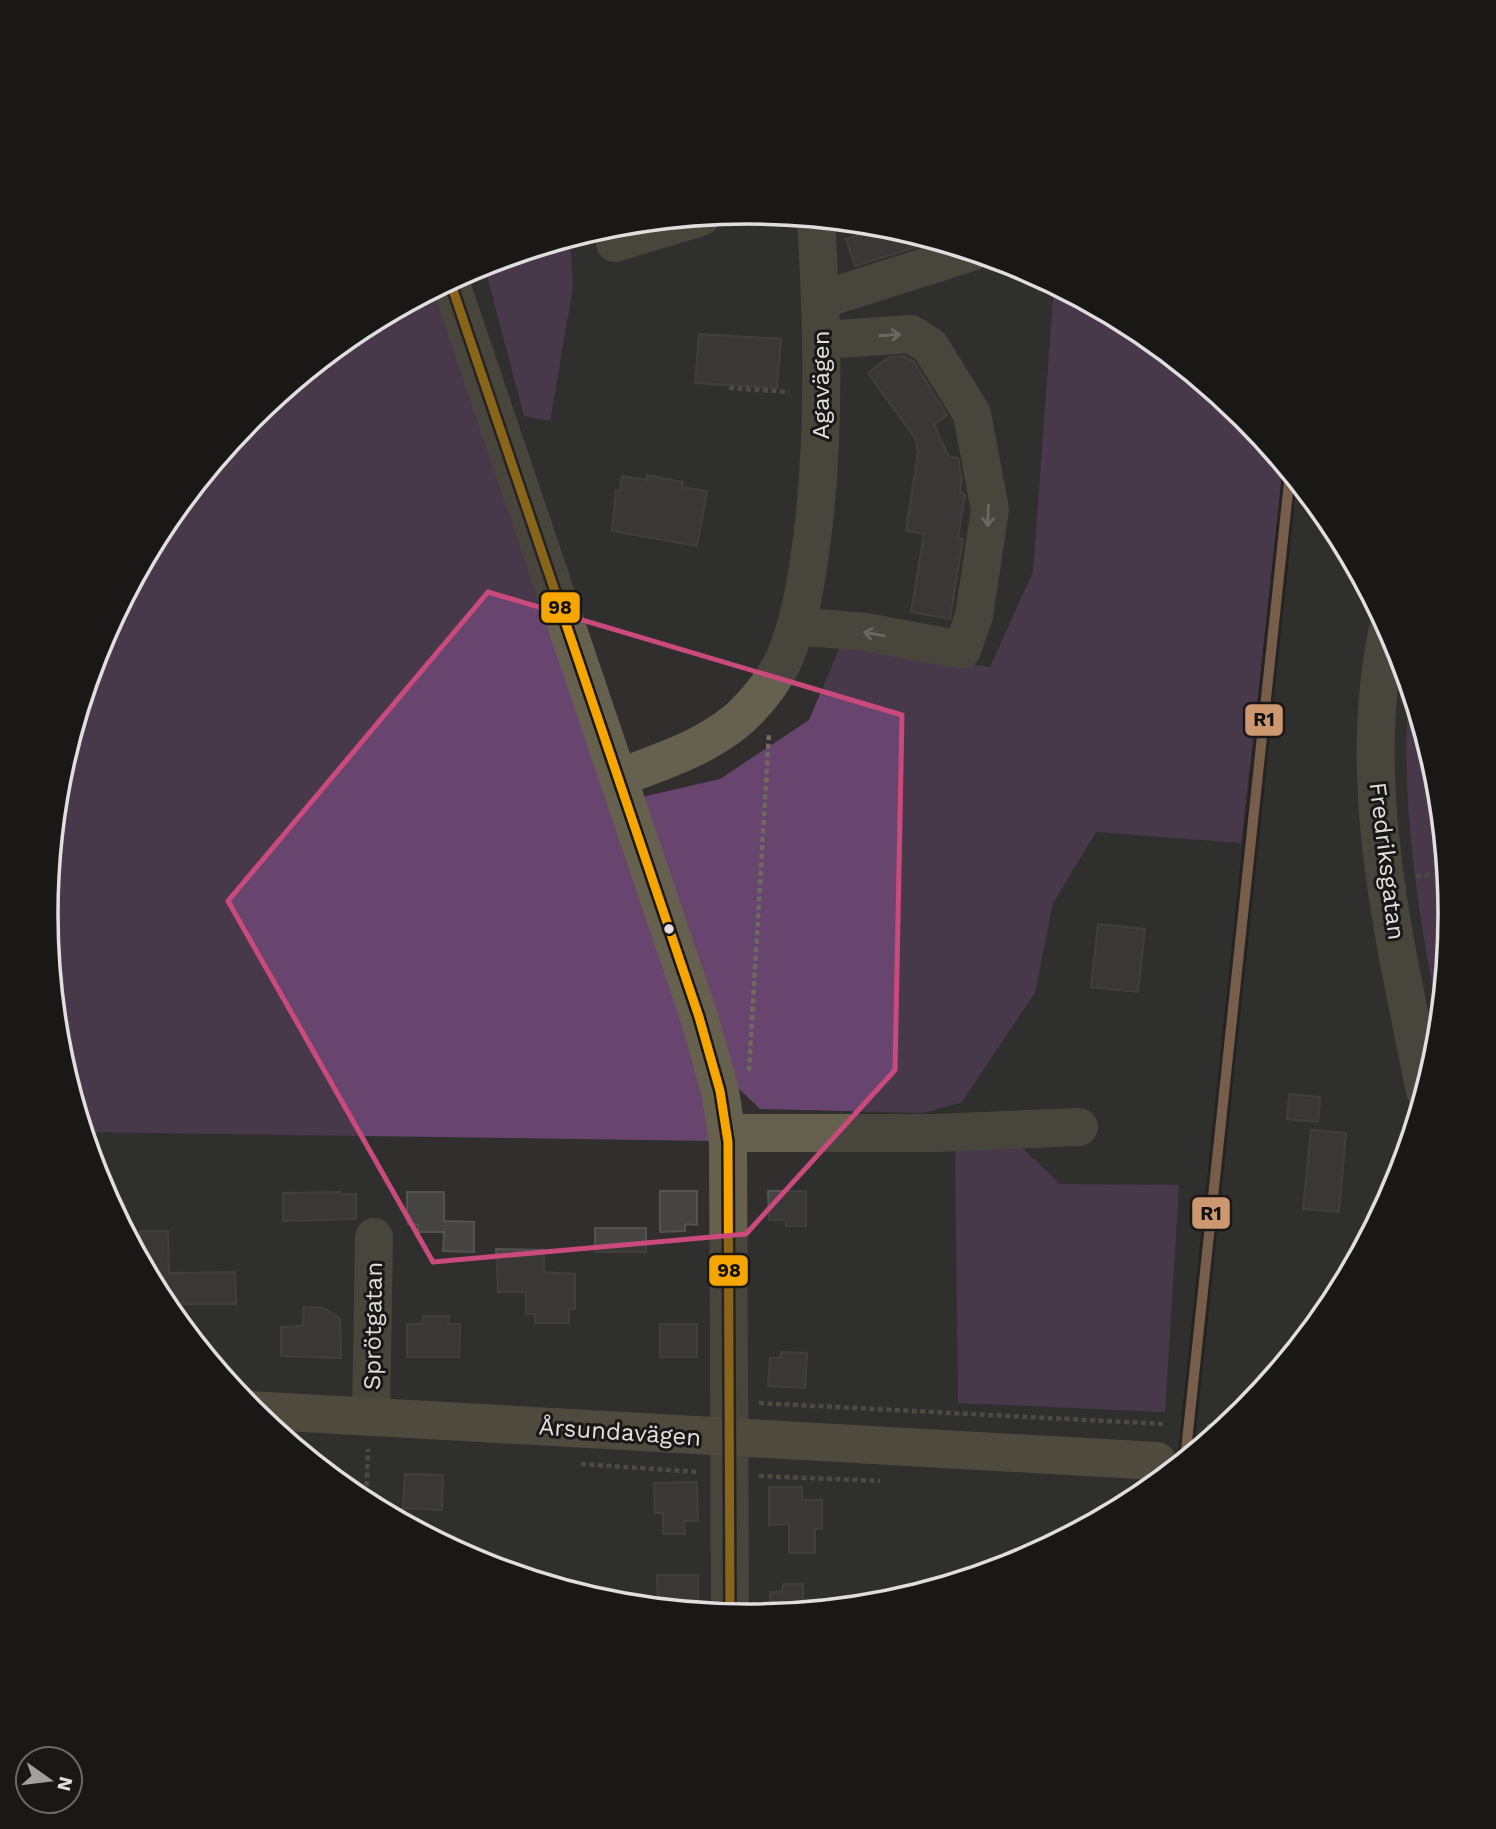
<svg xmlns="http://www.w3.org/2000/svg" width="1496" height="1829" viewBox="0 0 1496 1829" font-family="'Work Sans',sans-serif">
<rect width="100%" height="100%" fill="#302f2e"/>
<g fill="#67456e">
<path d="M570,238L573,287L550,421L524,416L484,264Z"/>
<path d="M1054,285L1139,331L1245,418L1284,465L1241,843L1096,832L1053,903L1035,993L961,1103L922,1113L760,1109L732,1082L642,797L720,779L809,720L840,647L990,667L1033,572Z"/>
<path d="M436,289L673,960L714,1141L83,1132L59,1051L46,914L59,777L99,645L164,524L252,417L358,330Z"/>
<path d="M1409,686L1437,778L1450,915L1440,1023C1417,910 1400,801 1409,686Z"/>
<path d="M955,1140L1017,1143L1060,1184L1179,1185L1165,1412L958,1403Z"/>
</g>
<g fill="#454443" stroke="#545352" stroke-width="2">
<path d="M887,226L935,241L855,266L846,239Z"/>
<path d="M699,334L781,339L777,388L695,383Z"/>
<path d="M905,356L914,362L947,415L934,425L949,457L958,458L962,481L960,492L965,495L958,538L963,539L950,619L911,612L924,534L906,531L918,452L915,438L868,373L889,357Z"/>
<path d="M647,475L683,482L682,487L707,491L697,546L612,531L616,490L620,491L622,476L647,480Z"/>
<path d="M1098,924L1145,929L1138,992L1091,987Z"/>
<path d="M1289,1094L1320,1097L1318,1122L1287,1119Z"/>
<path d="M1311,1130L1346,1133L1339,1212L1303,1209Z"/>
<path d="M660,1191H697V1225L685,1224V1231L660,1232Z"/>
<path d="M768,1191H806V1226H786V1220H769Z"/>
<path d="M340,1192V1194H356V1219L283,1221V1193Z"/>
<path d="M407,1192H444V1221L474,1222V1252L443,1251L444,1232H418V1225L407,1224Z"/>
<rect x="595" y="1228" width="51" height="24"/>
<path d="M140,1231H168L169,1273L235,1272L236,1304H171L172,1314L133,1248L140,1247Z"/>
<path d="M496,1249L544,1250V1272L575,1274V1309H569V1323H535V1314H526V1292H498Z"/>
<path d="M304,1307L323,1308L340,1318L341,1358L281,1356V1327L303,1326Z"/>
<path d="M423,1316H449L448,1324H460L459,1357H407V1324H422Z"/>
<rect x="660" y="1324" width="37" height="33"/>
<path d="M781,1352L807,1353L805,1388L768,1386L770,1358H781Z"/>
<path d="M405,1474L443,1475L442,1510L403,1508Z"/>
<path d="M697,1482L698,1521H684L685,1534H663V1513H655L654,1483Z"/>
<path d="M769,1487H802V1500H822V1529H815V1553H789V1524L769,1525Z"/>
<path d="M657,1575H698V1612L665,1609V1599H658Z"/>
<path d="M783,1584H803V1612L770,1615V1592H782Z"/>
</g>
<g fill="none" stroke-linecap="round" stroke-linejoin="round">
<g stroke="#6e6a5e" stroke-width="4.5" stroke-dasharray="5 3.5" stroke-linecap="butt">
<path d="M729,388L789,392"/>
<path d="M1416,876L1447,874"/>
<path d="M749,1071L769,733"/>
<path d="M226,1381H236"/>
<path d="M759,1403L1164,1424"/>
<path d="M1207,1426L1226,1427"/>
<path d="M581,1464L698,1472"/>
<path d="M759,1476L880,1481"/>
<path d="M366,1503L368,1449"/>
</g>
<g stroke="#66604f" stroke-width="38">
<path d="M615,243L701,217"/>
<path d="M450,281L699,1017L720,1091L728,1142L730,1615"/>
<path d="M821,300L972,252"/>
<path d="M796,626L865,632L962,650L974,616L990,510L972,414L930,346L911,334L822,340"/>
<path d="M1388,629C1355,781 1395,942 1425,1091"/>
<path d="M618,778C663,761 715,745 749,709C764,693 779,673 787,652C803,611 809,565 814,522C825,421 822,320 816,219"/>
<path d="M727,1133H935L1079,1127"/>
<path d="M371,1416L374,1237"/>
</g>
<path stroke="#746a53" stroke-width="38" d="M250,1410L1157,1461"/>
<defs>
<path id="bus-1" d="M450,281L699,1017L720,1091L728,1142L730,1615"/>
</defs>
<use href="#bus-1" stroke="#191817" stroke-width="14"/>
<use href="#bus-1" stroke="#f7a600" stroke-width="9"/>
<defs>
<path id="rail-1" d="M1185,1460L1290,473"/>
</defs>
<use href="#rail-1" stroke="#191817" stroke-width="16"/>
<use href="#rail-1" stroke="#cd976f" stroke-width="10"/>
</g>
<defs><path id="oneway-shaft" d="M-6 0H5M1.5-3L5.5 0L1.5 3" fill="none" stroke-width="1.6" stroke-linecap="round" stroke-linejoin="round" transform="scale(1.75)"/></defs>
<g stroke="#afaca4">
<use href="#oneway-shaft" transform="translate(890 335) rotate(-4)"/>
<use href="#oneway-shaft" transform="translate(988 516) rotate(92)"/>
<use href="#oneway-shaft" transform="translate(874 634) rotate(-170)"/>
</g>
<path d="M0 0H1496V1829H0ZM488,592L902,715L895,1070L746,1234L433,1262L228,901Z" fill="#302f2e" fill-opacity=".55" fill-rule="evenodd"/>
<path fill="none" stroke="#ca4a7c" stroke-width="5" stroke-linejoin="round" d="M488,592L902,715L895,1070L746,1234L433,1262L228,901Z"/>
<circle fill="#e0dfdd" stroke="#191817" stroke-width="2.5" cx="669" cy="929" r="6"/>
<g text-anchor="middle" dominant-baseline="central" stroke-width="6" stroke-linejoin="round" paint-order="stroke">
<g font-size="24" fill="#e0dfdd" stroke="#191817">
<text transform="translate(821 385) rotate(-90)">Agavägen</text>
<text transform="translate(1387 861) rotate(83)">Fredriksgatan</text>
<text transform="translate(373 1326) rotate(-89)">Sprötgatan</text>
<text transform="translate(620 1432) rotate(4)">Årsundavägen</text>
</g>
</g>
<path d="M0 0H1496V1829H0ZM58 914a690 690 0 1 1 1380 0a690 690 0 1 1-1380 0Z" fill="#191817" fill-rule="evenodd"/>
<path fill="none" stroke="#e0dfdd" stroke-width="3.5" d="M58 914a690 690 0 1 1 1380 0a690 690 0 1 1-1380 0Z"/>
<g stroke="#191817" stroke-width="2.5">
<rect x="540" y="591" width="41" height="33" rx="7" fill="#f7a600"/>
<rect x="1244" y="703" width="40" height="34" rx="7" fill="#cd976f"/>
<rect x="1191" y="1196" width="40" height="34" rx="7" fill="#cd976f"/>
<rect x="708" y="1254" width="41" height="33" rx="7" fill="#f7a600"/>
</g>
<g font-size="19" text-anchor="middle" font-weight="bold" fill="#111">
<text x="560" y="614">98</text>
<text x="1264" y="726">R1</text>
<text x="1211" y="1220">R1</text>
<text x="729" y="1277">98</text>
</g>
<g transform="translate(49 1780) rotate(104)"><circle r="33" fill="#191817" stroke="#696866" stroke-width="2"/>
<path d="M0-5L12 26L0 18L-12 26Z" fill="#a2a1a0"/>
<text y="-10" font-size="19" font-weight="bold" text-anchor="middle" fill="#e0dfdd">N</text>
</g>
</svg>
